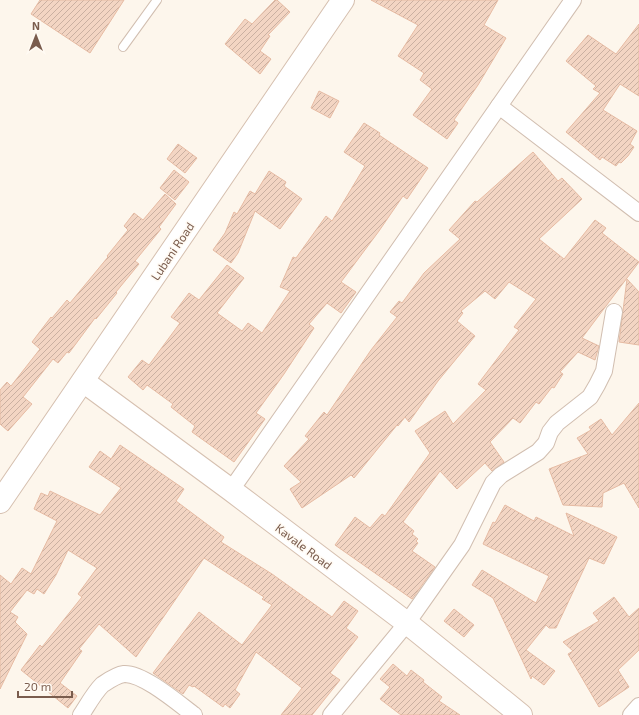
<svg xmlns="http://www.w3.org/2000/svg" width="639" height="715" viewBox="0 0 639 715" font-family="'Exo 2',sans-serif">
<defs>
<pattern id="building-hatch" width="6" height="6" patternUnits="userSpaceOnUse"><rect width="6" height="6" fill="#f3d5c3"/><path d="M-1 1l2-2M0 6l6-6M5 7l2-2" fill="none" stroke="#cab0a1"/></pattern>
</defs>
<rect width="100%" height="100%" fill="#fdf6ec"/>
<g fill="url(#building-hatch)" stroke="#e6bba3">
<path d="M40,0H124L90,53L31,14Z"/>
<path d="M275,0H277L290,12L268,35L270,36L260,51L271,59L260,74L225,44L245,19L252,24Z"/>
<path d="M371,0H498L484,25L506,38L478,85L454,120L458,123L447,139L413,115L432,89L420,80L424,73L398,56L418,25Z"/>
<path d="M639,24V96L620,84L603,110L637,131L630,144L634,147L628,156L621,163L619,162L616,166L602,157L600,160L566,132L600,93L593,89L596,86L566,61L588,35L616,54Z"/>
<path d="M319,91L339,101L330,118L311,108Z"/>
<path d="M364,123L380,133L379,135L428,168L407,199L403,196L379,231L341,282L356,292L341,313L327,303L309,324L314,328L284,374L256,413L265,419L234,462L192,432L195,426L171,407L173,404L147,385L143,390L128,377L142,360L149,365L180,323L171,317L189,293L199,300L227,265L244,278L217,313L242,331L248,323L262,333L290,291L280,287L293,257L296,258L326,216L332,221L365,166L344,152Z"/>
<path d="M178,144L197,158L185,173L167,159Z"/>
<path d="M533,152L558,181L562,178L582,199L539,239L564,259L595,220L606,228L602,233L639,262L582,338L599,346L595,360L578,352L560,372L563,374L554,388L552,387L539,404L536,402L520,423L513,418L490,442L504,462L492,471L485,463L457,489L440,471L403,522L414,531L412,534L418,539L416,541L418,543L412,551L435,567L412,599L335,545L355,517L370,528L382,514L385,516L430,453L415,431L445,411L453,424L486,390L478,384L519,330L514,327L536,299L509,282L495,299L485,291L461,311L463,313L457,321L475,336L438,381L409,422L405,417L398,426L397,425L354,478L351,475L302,508L290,489L301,482L284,466L309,439L305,436L324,412L327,415L371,350L397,317L390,312L399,301L402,303L424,273L460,239L449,230L475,201L477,202Z"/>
<path d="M174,170L189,182L175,200L160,188Z"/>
<path d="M269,171L286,182L284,186L302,199L280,229L255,211L238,253L231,263L213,250L225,233L234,212L237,214L250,191L255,194Z"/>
<path d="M165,194L176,204L159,227L161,229L135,261L139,264L116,292L117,293L96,319L95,318L69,353L67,352L58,363L53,359L23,397L32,404L8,431L0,424V390L7,382L11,386L40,349L32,342L51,317L52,318L67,300L70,303L108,257L107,256L128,230L124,226L134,213L143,220Z"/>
<path d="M627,279L639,292V345L619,342Z"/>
<path d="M639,403V508L624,483L603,493L602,507L563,505L549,469L588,454L577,438L591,430L589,427L601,419L612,435Z"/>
<path d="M120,445L184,489L176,501L224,537L221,542L272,574L332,617L344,601L358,611L346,628L358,637L330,673L340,680L312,715H281L302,688L256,652L235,690L240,694L230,708L225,704L223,707L194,686L193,687L189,685L183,694L153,673L199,612L242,645L272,605L262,599L264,597L204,558L136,657L99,624L79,649L82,651L60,683L77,696L68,708L21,670L40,645L42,647L82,597L78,594L97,568L68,550L56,575L44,594L37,589L34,594L27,590L10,612L18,617L15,622L27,634L0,689V575L11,584L22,568L31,574L57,521L34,509L41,493L48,496L50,491L100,515L121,488L89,467L100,451L111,459Z"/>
<path d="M505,505L534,521L536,517L574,536L566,513L617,537L604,564L589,558L556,628H549L546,625L526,650L555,671L544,685L532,676L531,679L493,598L472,585L482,570L536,603L549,576L483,544L493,522L495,523Z"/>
<path d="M614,597L629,617L639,608V650L618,670L629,687L599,707L568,654L573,651L563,642L599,621L593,613Z"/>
<path d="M454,609L474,625L464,637L444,621Z"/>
<path d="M393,664L407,676L411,670L424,680L423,682L442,697L439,701L460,715H401L380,699L390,687L380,679Z"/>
</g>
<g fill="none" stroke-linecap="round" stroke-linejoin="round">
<defs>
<path id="lane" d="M123,47L157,0"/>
<g id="street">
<path d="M499,106L639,213"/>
<path d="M231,490L573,0"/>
<path d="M81,715C87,706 94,693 102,685C108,681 116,675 124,674C143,673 178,703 194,715"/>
<path d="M331,715L407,623L462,545L493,483L501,475L538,452L546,443L550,432L557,423L590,397L597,385L604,371L614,312"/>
<path d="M631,715L639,706"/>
</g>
<g id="secondary">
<path d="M83,381L231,490L407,623L521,715"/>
<path d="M0,502L343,0"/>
</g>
</defs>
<use href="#lane" stroke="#d1beb0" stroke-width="10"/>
<use href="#street" stroke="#d1beb0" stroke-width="18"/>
<use href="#secondary" stroke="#d6c0b0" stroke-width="24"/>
<use href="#lane" stroke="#fff" stroke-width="8"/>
<use href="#street" stroke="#fff" stroke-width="16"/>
<use href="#secondary" stroke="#fff" stroke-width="22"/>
</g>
<g text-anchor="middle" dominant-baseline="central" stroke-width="3" stroke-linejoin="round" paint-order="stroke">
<g font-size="12" fill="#7a5c4d" stroke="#fffaf3">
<text transform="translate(172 251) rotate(-56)">Lubani Road</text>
<text transform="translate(304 546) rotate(37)">Kavale Road</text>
</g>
</g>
<g transform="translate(36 36)" stroke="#fffaf3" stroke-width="3" paint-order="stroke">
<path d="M0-3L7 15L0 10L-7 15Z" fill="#7a5c4d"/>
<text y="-6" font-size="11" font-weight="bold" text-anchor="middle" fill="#7a5c4d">N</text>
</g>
<path d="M18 691v6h54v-6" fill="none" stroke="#7a5c4d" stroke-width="2"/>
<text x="24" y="691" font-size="12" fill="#7a5c4d" stroke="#fffaf3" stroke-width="3" paint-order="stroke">20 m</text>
</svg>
